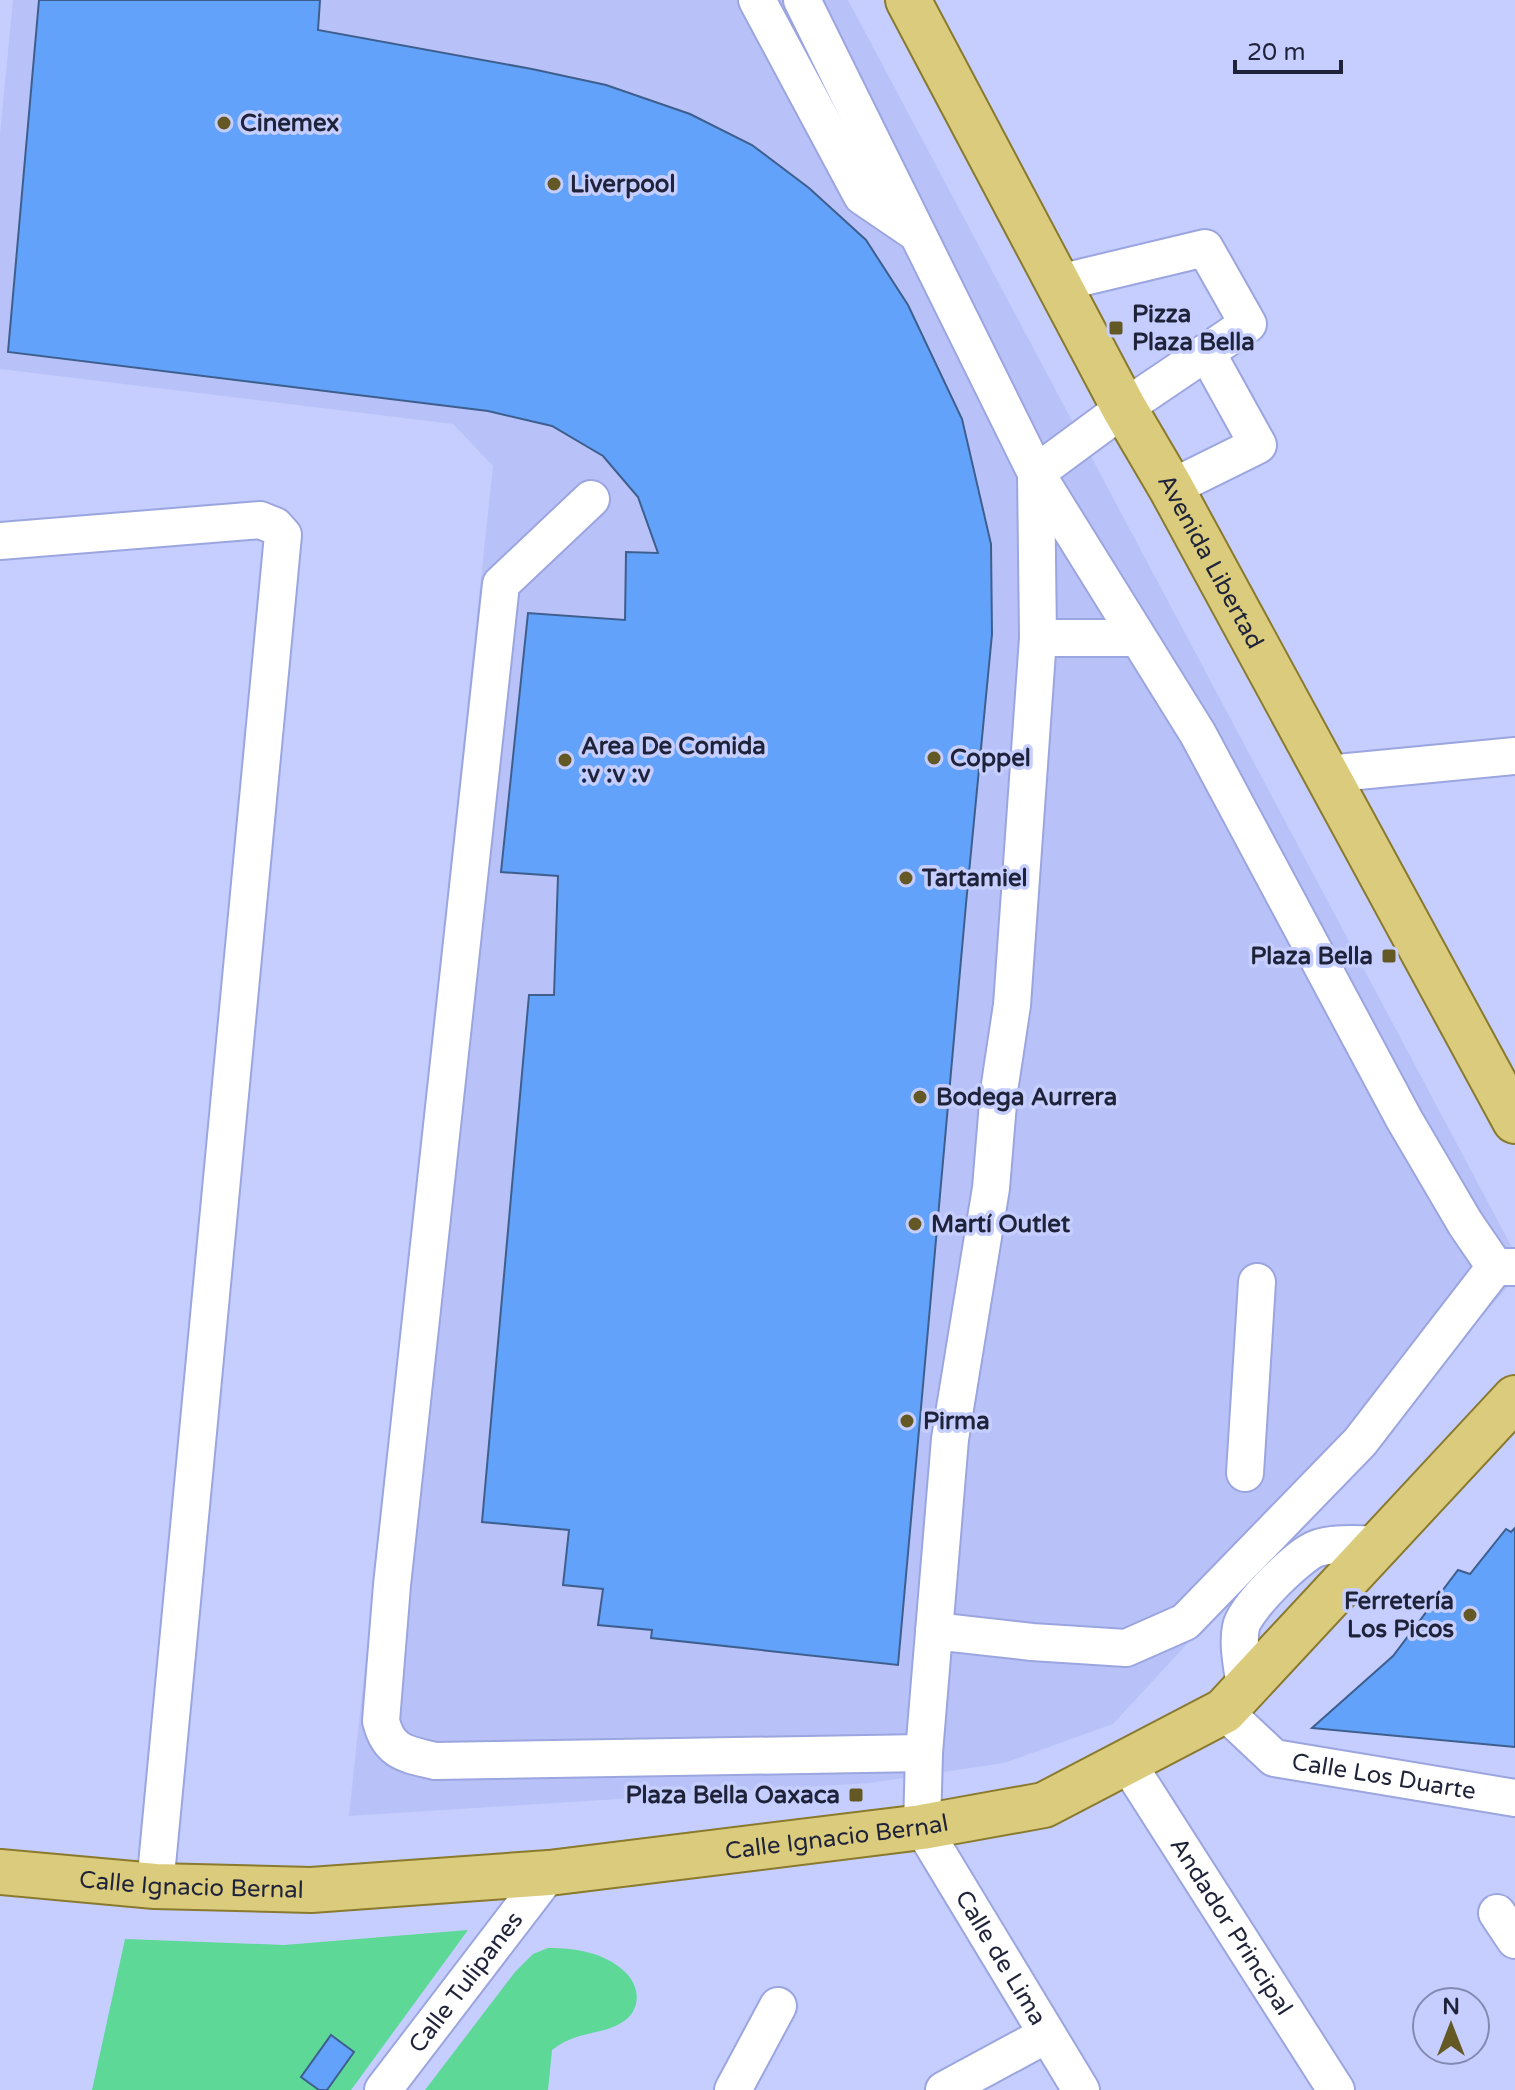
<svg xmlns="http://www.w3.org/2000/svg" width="1515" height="2090" viewBox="0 0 1515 2090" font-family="'Varela Round',sans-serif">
<rect width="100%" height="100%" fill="#c5ceff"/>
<path fill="#b9c2f8" d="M13,0H848L1515,1253V1279L1283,1540L1113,1724L1004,1763L870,1783L349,1816L493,466L453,424L0,369V134Z"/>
<g fill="#5dd896">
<path d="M468,1930L351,2090H92L125,1939L284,1945Z"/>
<path d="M548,1948C575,1948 603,1952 624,1971C640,1985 643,2010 621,2023C599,2036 578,2030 552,2050L548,2090H425L515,1972L533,1954Z"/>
</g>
<g fill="#62a2fb" stroke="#3e5f8e" stroke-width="2">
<path d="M39,0H320L318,30L532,69L606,85L690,114L752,145L809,188L866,240L908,305L962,419L991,544L992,634L966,904L898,1665L651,1638L652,1630L598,1625L603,1589L563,1585L569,1530L482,1522L529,995H554L558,876L501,872L528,613L625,620L626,552L658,553L638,497L603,456L552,426L488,411L8,352Z"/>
<path d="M1515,1528V1747L1312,1728L1393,1656L1458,1570L1470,1574L1506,1529L1511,1532Z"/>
<path d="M331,2035L354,2052L327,2090H319L301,2077Z"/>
</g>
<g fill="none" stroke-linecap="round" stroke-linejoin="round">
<defs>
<g id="minor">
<path d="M757,0L862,196L915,232"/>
<path d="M802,0L1036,473L1198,734L1404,1119L1465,1223L1495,1267H1515"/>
<path id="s1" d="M1059,283L1205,248L1248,324L1124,408L1036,473L1038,638L1012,1005L999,1091L991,1188L950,1439L924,1753L922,1827L1081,2090"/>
<path d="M1171,488L1258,445L1207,353"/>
<path d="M591,499L501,584L392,1585L381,1721C389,1753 406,1754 435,1761L924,1753"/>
<path d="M0,541L260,520L275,526L283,535L155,1886"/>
<path d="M1038,638H1138"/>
<path d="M1327,774L1515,756"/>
<path d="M1245,1473L1257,1282"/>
<path d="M934,1631L1032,1642L1126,1648L1185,1622L1360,1442L1495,1267"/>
<path d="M1245,1688C1243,1669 1237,1646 1241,1627C1245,1608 1300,1553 1318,1548C1336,1542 1360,1545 1379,1544"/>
<path id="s2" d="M1224,1711L1274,1758L1515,1798"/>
<path id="s3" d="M1126,1761L1336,2090"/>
<path d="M1497,1913L1515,1940"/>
<path id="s4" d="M383,2090L549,1873"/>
<path d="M733,2090L778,2006"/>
<path d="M944,2090L1046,2035"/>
</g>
<g id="major">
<path id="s5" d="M908,0L1124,408L1171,488L1515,1121"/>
<path id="s6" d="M0,1872L155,1886L311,1890L549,1873L922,1827L1044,1805L1224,1711L1515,1398"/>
</g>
</defs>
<use href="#minor" stroke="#9ba5df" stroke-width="40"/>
<use href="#major" stroke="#8a7a2d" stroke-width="48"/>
<use href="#minor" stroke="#fff" stroke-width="36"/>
<use href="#major" stroke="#dbcb7d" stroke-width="44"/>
</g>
<g fill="#645825" stroke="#c5ceff" stroke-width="3">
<circle cx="224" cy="123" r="8"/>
<circle cx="554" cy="184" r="8"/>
<rect x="1108" y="320" width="16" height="16" rx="4"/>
<circle cx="934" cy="758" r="8"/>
<circle cx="565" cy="760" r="8"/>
<circle cx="906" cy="878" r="8"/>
<rect x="1381" y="948" width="16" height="16" rx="4"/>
<circle cx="920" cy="1097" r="8"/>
<circle cx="915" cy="1224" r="8"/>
<circle cx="907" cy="1421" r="8"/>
<circle cx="1470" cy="1615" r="8"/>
<rect x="848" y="1787" width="16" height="16" rx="4"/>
</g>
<g text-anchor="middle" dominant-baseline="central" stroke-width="7" stroke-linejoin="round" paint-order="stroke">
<g font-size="24" font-weight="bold" fill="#1f2339" stroke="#c5ceff" text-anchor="start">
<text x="240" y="123">Cinemex</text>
<text x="570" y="184">Liverpool</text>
<text x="1132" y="314">Pizza<tspan x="1132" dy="28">Plaza Bella</tspan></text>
<text x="581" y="746">Area De Comida<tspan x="581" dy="28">:v :v :v</tspan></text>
<text x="950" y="758">Coppel</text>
<text x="922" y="878">Tartamiel</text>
<text x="1373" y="956" text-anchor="end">Plaza Bella</text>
<text x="936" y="1097">Bodega Aurrera</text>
<text x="931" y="1224">Martí Outlet</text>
<text x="923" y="1421">Pirma</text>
<text x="1454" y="1601" text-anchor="end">Ferretería<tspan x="1454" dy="28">Los Picos</tspan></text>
<text x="840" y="1795" text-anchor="end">Plaza Bella Oaxaca</text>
</g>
<g font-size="24" fill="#1f2339" stroke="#c5ceff">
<text stroke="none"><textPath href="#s5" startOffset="638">Avenida Libertad</textPath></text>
<text stroke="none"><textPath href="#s2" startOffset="180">Calle Los Duarte</textPath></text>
<text stroke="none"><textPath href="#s6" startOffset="840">Calle Ignacio Bernal</textPath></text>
<text stroke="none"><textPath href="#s6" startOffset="192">Calle Ignacio Bernal</textPath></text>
<text stroke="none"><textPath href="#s3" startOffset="196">Andador Principal</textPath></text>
<text stroke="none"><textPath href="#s1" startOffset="2010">Calle de Lima</textPath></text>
<text stroke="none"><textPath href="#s4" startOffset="136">Calle Tulipanes</textPath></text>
</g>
</g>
<g transform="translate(1451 2026)"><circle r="38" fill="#c5ceff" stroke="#838ab0" stroke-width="2"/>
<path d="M0-6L14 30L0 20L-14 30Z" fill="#645825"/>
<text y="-12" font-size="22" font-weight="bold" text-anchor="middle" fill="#1f2339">N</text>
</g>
<path d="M1235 60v12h106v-12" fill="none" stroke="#1f2339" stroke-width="4"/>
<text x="1247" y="60" font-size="24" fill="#1f2339" stroke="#c5ceff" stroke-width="6" paint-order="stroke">20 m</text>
</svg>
